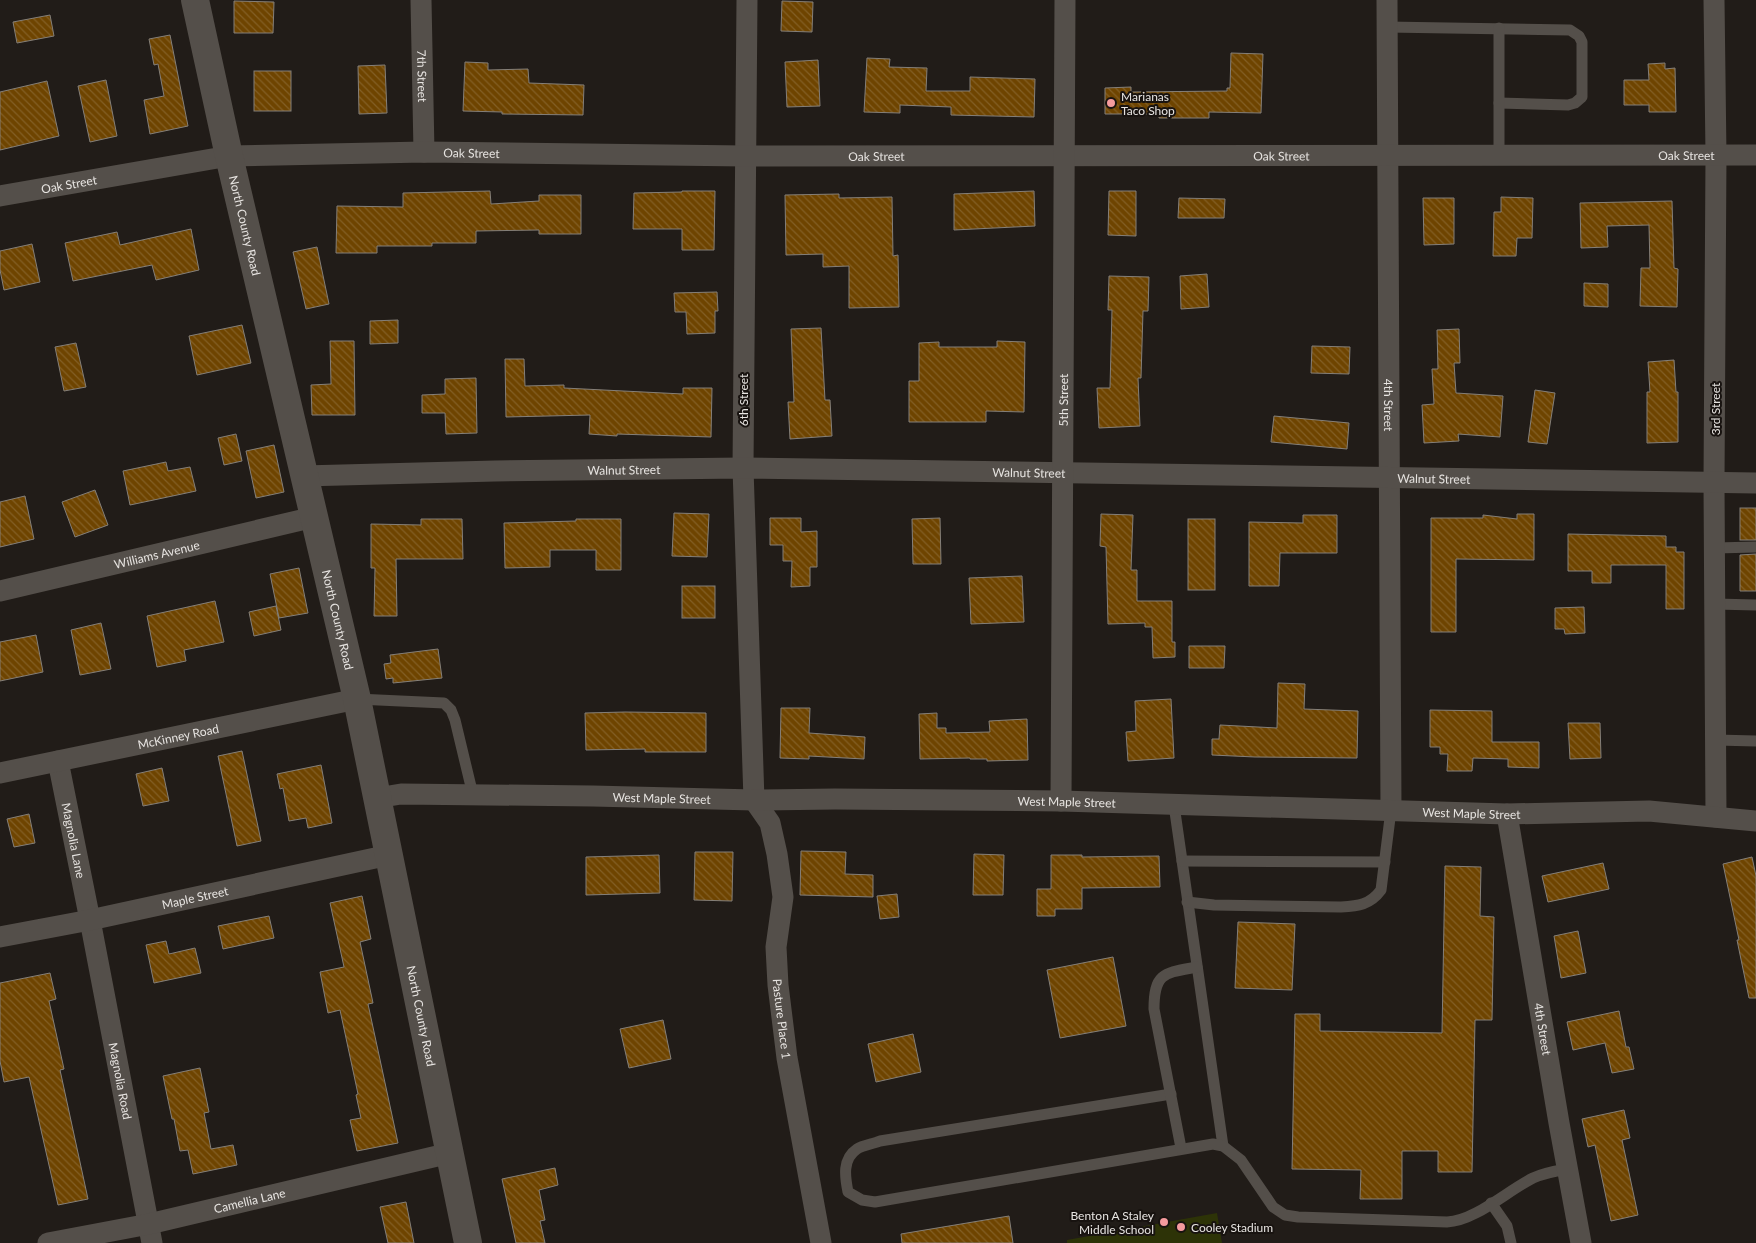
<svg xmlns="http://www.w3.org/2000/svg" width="1756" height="1243" viewBox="0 0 1756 1243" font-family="Lato,sans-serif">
<defs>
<pattern id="building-back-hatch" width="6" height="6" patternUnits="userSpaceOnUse" patternTransform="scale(1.25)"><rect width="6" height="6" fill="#6e4400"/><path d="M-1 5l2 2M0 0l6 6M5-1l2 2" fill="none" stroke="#835f25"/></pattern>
</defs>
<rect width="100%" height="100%" fill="#211c18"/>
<path fill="#2d3307" d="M1217,1213L1222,1243H1067V1240Z"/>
<g fill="url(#building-back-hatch)" stroke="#847f79">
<path d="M234,1L274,2L273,33H234Z"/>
<path d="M782,1L813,2L812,32L781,31Z"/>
<path d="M50,15L54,36L17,43L13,22Z"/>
<path d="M170,35L188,126L150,134L144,100L164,96L158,64L154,65L149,39Z"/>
<path d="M1231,53L1263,54L1261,113L1209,112V118H1159V114H1105V88L1131,87V92L1227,91V88H1230Z"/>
<path d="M867,58L890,59L889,67L927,68L926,91H970V77L1035,79L1034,117L951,115V107L900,105V113L864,112Z"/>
<path d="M818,60L820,106L787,107L785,62Z"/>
<path d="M465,62L488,63V70L528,69L529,83L584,85L583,115L502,114V112L463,111Z"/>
<path d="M1665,63V69L1675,68L1676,112H1649V105H1624V80H1649L1648,64Z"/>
<path d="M385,65L387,113L359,114L358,66Z"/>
<rect x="254" y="71" width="37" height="40"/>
<path d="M106,80L117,136L90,142L78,86Z"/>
<path d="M47,81L59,136L0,150V92Z"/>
<path d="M490,191L491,204L539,201V195H581V234H539V230L476,231V243H432V246H377V253H336L337,206L403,207V193Z"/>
<path d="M682,191H715L714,250H682V229H633L634,193L682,192Z"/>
<path d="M1034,191L1035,226L954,230V194Z"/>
<path d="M1109,191H1136V236L1108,235Z"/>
<path d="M839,194V198L892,197L893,256L898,255L899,307L849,308V266L823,267V254L786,255L785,195Z"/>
<path d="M1501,197L1533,198L1532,238H1517L1516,256H1493L1494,212H1501Z"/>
<path d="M1179,198L1225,199L1224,218H1178Z"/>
<path d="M1423,198H1454V244L1424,245Z"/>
<path d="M1672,201L1674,268L1678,269L1677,307L1640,306L1641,268H1650L1649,225L1607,226L1608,247L1581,248L1580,203Z"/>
<path d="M191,229L199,270L156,280L152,265L73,281L65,243L117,232L120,245Z"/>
<path d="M32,244L40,282L4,290L0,270V251Z"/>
<path d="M317,247L329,304L306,309L293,252Z"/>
<path d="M1207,274L1209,307L1181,309L1180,276Z"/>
<path d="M1109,276L1149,277L1148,311H1143L1141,378H1138L1140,426L1099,428L1097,388H1110L1112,310H1108Z"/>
<path d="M1584,283L1608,284V307L1584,306Z"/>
<path d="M717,292L718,311H715V333L687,334L686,312H675L674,293Z"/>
<path d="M398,320V343L370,344V321Z"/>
<path d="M242,325L251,363L197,375L189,336Z"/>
<path d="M821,328L825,400H830L832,436L790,439L788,402H794L791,329Z"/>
<path d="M1459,329L1460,363H1454L1456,393L1503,396L1500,437L1458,434L1459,441L1424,443L1422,405L1434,404L1432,369H1438L1437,330Z"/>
<path d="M330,341H354L355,415H312L311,385L331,384Z"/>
<path d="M997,341L1025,342L1024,412L986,411V422H909V381H919V343L939,342V347H997Z"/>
<path d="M76,343L86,387L64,391L55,347Z"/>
<path d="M1312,346L1350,347L1349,374L1311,373Z"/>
<path d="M505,359H524L525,386L564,385V388L683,394V388H712L711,437L617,434V436L589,434L590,415L506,417Z"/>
<path d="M1674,360L1676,392H1678V442L1647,443V392H1650L1648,362Z"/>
<path d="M476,378L477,433L446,434L445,413H422V395L445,394V379Z"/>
<path d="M1535,390L1555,393L1547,444L1528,442Z"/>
<path d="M1274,416L1349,423L1347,449L1271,442Z"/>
<path d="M236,434L242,461L224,465L218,438Z"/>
<path d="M274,445L284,492L256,498L246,451Z"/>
<path d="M166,462L168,471L190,467L196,491L130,505L123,471Z"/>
<path d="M95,490L108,525L75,537L62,502Z"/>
<path d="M25,496L34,539L0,547V502Z"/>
<rect x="1740" y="508" width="16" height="32"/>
<path d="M674,513L709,514L707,557L672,556Z"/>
<path d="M1101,514L1133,515L1131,570H1137V601H1172V642H1175V657L1153,658L1152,627H1145V623L1108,624L1106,547L1100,546Z"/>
<path d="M1517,514H1534V560L1456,559V632H1431V518H1483V515L1517,519Z"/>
<path d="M1303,515H1337V553H1280L1279,586H1249V522L1303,523Z"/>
<path d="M770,518H801V532L817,531V567H810V586L791,587L792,561H783V545H770Z"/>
<path d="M940,518L941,564H913L912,519Z"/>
<path d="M421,519H462L463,559H396L397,616H374L375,568H371V524L421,525Z"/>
<path d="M576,519H621V570H596V550H550V567L505,568L504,523L576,521Z"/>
<rect x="1188" y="519" width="27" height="71"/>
<path d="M1568,534L1666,536V547H1676V552H1684V609H1666V565H1611V583H1592V571H1568Z"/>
<path d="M1756,554V591H1740V555Z"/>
<path d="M299,568L308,613L279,618L270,574Z"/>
<path d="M1022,576L1024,622L971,624L969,578Z"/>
<rect x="682" y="586" width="33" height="32"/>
<path d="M215,601L224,642L184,650L186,661L157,667L147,616Z"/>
<path d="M276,606L281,630L254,636L249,612Z"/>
<path d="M1584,607L1585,633L1565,634L1564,629H1555V608Z"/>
<path d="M101,623L111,669L80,675L71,630Z"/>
<path d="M36,635L43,672L0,681V642Z"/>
<path d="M1189,646H1225L1224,668H1189Z"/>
<path d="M438,649L442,678L393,683V678L386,679L384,664L391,663L390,655Z"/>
<path d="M1278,683L1305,684L1304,709L1358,711L1357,758L1255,757L1212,755V739H1219L1220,725L1277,728Z"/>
<path d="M1171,699L1174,758L1128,761L1126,732L1136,731L1135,701Z"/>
<path d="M781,708H810L809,733L865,737L864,759L809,756V759L780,758Z"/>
<path d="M1430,710L1492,711V742H1539V768L1508,767V759L1473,758L1472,771H1447L1448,754H1440V747H1430Z"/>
<path d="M625,712L706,713V752H645V749L586,750L585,713Z"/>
<path d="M937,713V728H946V733L990,732L989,721L1027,719L1028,760L987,761V759H970V758L920,759L919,714Z"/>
<path d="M1568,723H1600L1601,758L1570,759Z"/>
<path d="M242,751L261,841L237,846L218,756Z"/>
<path d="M321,765L332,823L308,828L306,818L289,821L283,788L280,789L277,774Z"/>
<path d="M162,768L169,801L143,806L136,774Z"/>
<path d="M29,814L35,843L14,847L7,819Z"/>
<path d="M801,851L846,852L845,874L873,875V897L800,895Z"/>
<path d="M695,852H733L732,901L694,900Z"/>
<path d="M974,854L1004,855L1003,895H973Z"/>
<path d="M659,855L660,893L586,895V857Z"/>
<path d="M1051,855H1082V857L1159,856L1160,887L1082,888V909H1055V916H1037V889H1051Z"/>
<path d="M1752,857L1756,876V998H1749L1737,940H1739L1723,864Z"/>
<path d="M1603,863L1609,889L1548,902L1542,876Z"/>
<path d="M1445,866L1481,867L1480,916L1494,917L1492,1020H1475L1472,1172H1438V1151H1402V1199H1360L1361,1170L1292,1169L1295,1014H1320V1031L1442,1033Z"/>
<path d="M897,894L899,917L880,919L877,896Z"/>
<path d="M362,896L371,939L360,942L373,1003L368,1004L398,1143L357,1151L350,1120L361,1118L356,1095L358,1094L340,1010L328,1013L320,972L344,967L330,903Z"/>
<path d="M269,916L274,938L223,949L218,926Z"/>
<path d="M1238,922L1295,924L1292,990L1235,988Z"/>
<path d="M1578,931L1586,973L1561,978L1554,936Z"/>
<path d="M166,941L169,954L195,948L201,973L154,983L146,945Z"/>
<path d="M1113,957L1126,1026L1060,1038L1047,970Z"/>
<path d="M50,973L56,999L49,1001L64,1069L60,1070L88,1199L58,1205L29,1077L4,1082L0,1061V983Z"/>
<path d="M1619,1011L1626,1047H1629L1634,1069L1612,1073L1605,1043L1573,1050L1567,1022Z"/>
<path d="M663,1020L671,1059L629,1068L620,1029Z"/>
<path d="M913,1034L921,1072L876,1082L868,1044Z"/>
<path d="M200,1068L209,1112L204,1113L211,1149L233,1145L237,1165L193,1174L188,1150L180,1151L174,1119H172L163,1076Z"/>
<path d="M1624,1110L1630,1138L1622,1140L1638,1215L1611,1221L1595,1145L1588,1147L1582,1119Z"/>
<path d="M555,1168L558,1185L539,1190L545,1220L540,1221L545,1243H516L502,1179Z"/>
<path d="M406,1202L414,1243H388L380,1207Z"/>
<path d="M1009,1216L1013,1243H902L901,1234Z"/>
</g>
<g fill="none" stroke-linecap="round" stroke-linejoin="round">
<g stroke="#544f4a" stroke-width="11">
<path d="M1387,27L1570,30L1579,36L1582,42V97L1575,103L1568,105L1499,103"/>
<path d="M1499,28V154"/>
<path d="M1715,548L1756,547"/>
<path d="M1715,604L1756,605"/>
<path d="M357,699L444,703L451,710L455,720L473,795"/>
<path d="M1716,740L1756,741"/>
<path d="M1174,805L1223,1146"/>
<path d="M1182,861L1385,862"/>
<path d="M1187,902L1214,905L1341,907C1358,906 1370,905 1381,890L1391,810"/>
<path d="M1171,1094L880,1141C873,1144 863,1145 857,1149C842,1159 845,1177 848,1192L862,1200L875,1202L1213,1144L1223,1146L1241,1160L1273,1207L1285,1215L1298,1217L1447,1222C1475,1221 1507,1191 1533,1178C1544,1173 1555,1171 1567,1169"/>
<path d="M1181,1148L1154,1009C1154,972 1165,973 1197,967"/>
<path d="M1491,1203L1507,1226L1511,1243"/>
</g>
<g stroke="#544f4a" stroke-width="21">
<path id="s1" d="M421,0L424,152"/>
<path id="s2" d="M747,0L743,468L754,800L770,823L777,854L783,897L776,947L778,985L787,1058L821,1243"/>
<path id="s3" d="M1387,0L1391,810"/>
<path d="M1714,0L1716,155L1714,483L1716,817"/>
<path id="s4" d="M0,196L229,156L424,152L745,156L1756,155"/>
<path id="s5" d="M303,476L495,471L743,468L1756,483"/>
<path id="s6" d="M0,591L314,517"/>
<path id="s7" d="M58,761L90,920L152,1243"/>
<path id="s8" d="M0,773L357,699"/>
<path id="s9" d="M377,798L401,794L593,796L754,800L835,799L1061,801L1507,814L1649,811L1756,821"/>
<path id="s10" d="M1061,801L1065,0"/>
<path id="s11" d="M1507,814L1559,1123L1581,1243"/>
<path id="s12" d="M0,937L90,920L389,855"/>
<path id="s13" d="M48,1243L149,1224L450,1153"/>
</g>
<path stroke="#544f4a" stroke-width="28" id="s14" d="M195,0L229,156L357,699L468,1243"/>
</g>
<g fill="#f59b9d" stroke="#181310" stroke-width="2">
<circle cx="1111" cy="103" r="5"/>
<circle cx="1164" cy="1222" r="5"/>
<circle cx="1181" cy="1227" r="5"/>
</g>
<g text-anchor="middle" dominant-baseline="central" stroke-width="4" stroke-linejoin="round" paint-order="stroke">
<g font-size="12" fill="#e7e4e1" stroke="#181310">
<text stroke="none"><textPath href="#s1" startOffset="76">7th Street</textPath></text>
<text stroke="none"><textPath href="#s4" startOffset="475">Oak Street</textPath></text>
<text stroke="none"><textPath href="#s4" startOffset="1285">Oak Street</textPath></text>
<text stroke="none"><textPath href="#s4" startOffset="1690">Oak Street</textPath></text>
<text stroke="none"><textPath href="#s4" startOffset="880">Oak Street</textPath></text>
<text stroke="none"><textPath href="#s4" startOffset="70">Oak Street</textPath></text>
<text stroke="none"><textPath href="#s14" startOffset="231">North County Road</textPath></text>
<text transform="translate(743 400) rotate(-90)">6th Street</text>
<text stroke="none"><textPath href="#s10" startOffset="401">5th Street</textPath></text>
<text stroke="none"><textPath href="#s3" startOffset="405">4th Street</textPath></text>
<text transform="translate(1715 409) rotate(-90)">3rd Street</text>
<text stroke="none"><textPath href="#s5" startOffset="321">Walnut Street</textPath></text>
<text stroke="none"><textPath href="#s5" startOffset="726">Walnut Street</textPath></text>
<text stroke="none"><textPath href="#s5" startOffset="1131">Walnut Street</textPath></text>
<text stroke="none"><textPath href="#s6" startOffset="161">Williams Avenue</textPath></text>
<text stroke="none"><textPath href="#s14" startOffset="636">North County Road</textPath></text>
<text stroke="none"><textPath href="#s8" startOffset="182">McKinney Road</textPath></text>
<text stroke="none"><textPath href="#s9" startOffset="285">West Maple Street</textPath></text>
<text stroke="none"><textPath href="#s9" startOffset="690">West Maple Street</textPath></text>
<text stroke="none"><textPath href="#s9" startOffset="1095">West Maple Street</textPath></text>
<text stroke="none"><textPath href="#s7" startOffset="81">Magnolia Lane</textPath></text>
<text stroke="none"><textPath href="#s12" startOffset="199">Maple Street</textPath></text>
<text stroke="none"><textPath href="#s14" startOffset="1041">North County Road</textPath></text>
<text stroke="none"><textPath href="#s2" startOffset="1026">Pasture Place 1</textPath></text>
<text stroke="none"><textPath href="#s11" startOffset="218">4th Street</textPath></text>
<text stroke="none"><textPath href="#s7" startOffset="326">Magnolia Road</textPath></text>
<text stroke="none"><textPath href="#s13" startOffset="206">Camellia Lane</textPath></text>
</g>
<g font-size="12" fill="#e7e4e1" stroke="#181310" text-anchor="start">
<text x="1121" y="96">Marianas<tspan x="1121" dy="14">Taco Shop</tspan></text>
<text x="1154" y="1215" text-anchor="end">Benton A Staley<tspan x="1154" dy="14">Middle School</tspan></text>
<text x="1191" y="1227">Cooley Stadium</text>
</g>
</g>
</svg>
